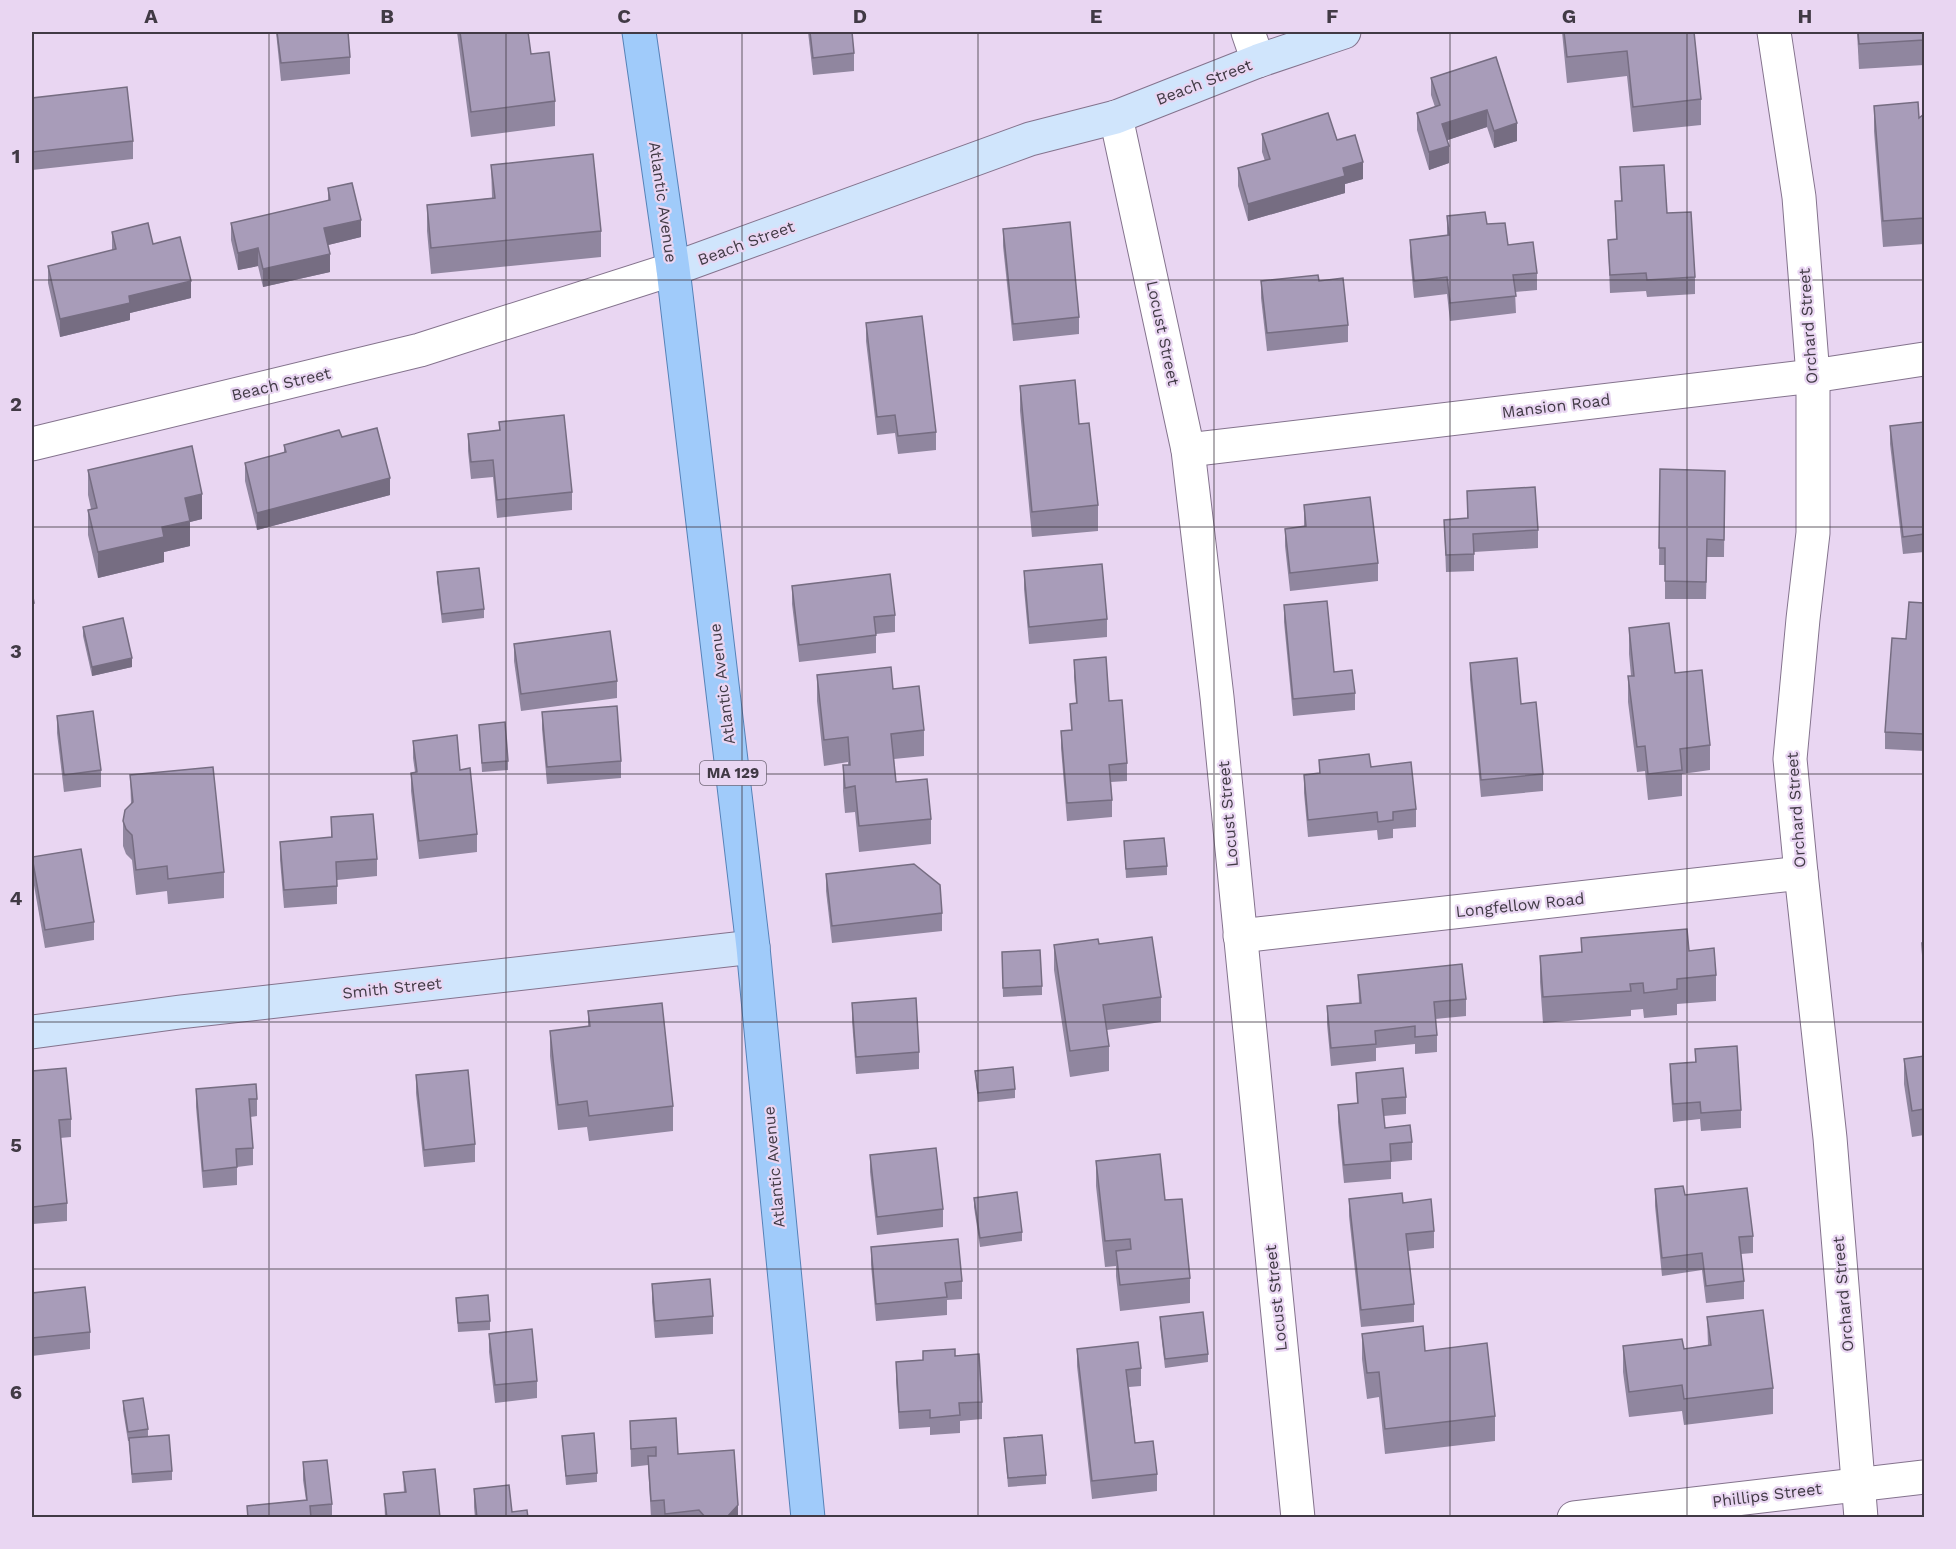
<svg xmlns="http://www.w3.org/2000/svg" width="1956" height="1549" viewBox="0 0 1956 1549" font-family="'Work Sans',sans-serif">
<rect width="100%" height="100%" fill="#e9d6f2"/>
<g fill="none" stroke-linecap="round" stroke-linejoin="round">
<defs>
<g id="street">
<path d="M1248,32L1258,61"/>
<path d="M1774,32L1799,197L1813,376V533L1803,619L1790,759L1801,873L1830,1138L1861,1518"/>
<path d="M1116,117L1188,450L1217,697L1298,1518"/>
<path d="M32,444L420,350L673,269"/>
<path d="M1188,450L1813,376L1924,359"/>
<path d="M1240,936L1801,873"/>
<path d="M1574,1518L1924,1477"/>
</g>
<g id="secondary">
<path d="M673,269L1030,139L1116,117L1258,61L1344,32"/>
<path d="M32,1032L180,1012L753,947"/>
</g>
<path id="primary" d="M639,32L673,269L753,947L808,1518"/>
</defs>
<use href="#street" stroke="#84738d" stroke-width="35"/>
<use href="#secondary" stroke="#84738d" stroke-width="35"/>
<use href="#primary" stroke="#5682b8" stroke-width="35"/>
<use href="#street" stroke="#fff" stroke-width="33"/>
<use href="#secondary" stroke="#d0e5fc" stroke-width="33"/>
<use href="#primary" stroke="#a0cbfa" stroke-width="33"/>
</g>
<g fill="#90869f">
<path d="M276,32H348L350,57V74L281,81Z"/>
<path d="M457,32H528L531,54L555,101V126L471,137Z"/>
<path d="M808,32H852L854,53V71L813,75Z"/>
<path d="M1562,32H1694L1701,99V125L1633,132L1627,76L1567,83Z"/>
<path d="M1857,32H1924V65L1859,69Z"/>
<path d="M1496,57L1517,141L1494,148L1487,127L1447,140L1449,163L1429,170L1417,130V113L1435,107L1431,95V78Z"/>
<path d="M32,98L133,141V159L32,170Z"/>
<path d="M1874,106L1919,118L1924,114V244L1883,247L1874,131Z"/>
<path d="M1262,134L1337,140L1363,179L1345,184V193L1248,221L1238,186V168L1265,161L1262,152Z"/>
<path d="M491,165L601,231V257L431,274L427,231V205L492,198Z"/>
<path d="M1620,167L1667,213L1695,277V294L1647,297L1646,291L1610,293L1608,240L1616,239L1615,201H1621Z"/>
<path d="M328,188L361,237L328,245L330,272L263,287L258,266L238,270L231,240V223L328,201Z"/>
<path d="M1447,216L1487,224L1537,273V290L1515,292L1516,313L1450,321L1447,294L1414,298L1410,257V240L1447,235Z"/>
<path d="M1003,229L1079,317V334L1013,341L1003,246Z"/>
<path d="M112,232L153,244L191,298L130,313V320L60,337L48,283V266L112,250Z"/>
<path d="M1261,281H1319L1348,325V342L1267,351L1261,298Z"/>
<path d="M866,323L936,432V450L898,454L895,433L877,435L866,341Z"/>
<path d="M1020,386L1079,424L1098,505V531L1032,537L1020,411Z"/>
<path d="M499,422L572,492V510L497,518L493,477L471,479L468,451V434L499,430Z"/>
<path d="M1924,422V552L1903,554L1890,444V426Z"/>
<path d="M342,437L390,495L257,530L245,481V463L284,453V445Z"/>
<path d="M1660,469L1725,471L1724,557H1707L1706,599H1665V565H1659Z"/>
<path d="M88,470L202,519L190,522V546L164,552V562L98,578L88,535V510L91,509L88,495Z"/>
<path d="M1467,491L1538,530V548L1474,552V571L1446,572L1444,520L1467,518Z"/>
<path d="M1304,505L1378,563V581L1290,591L1285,546V529L1304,526Z"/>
<path d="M1024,571L1107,619V637L1029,644L1024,589Z"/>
<path d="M437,572L484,609V618L442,623L437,581Z"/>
<path d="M792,586L895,615V632L876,634V653L799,662L792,604Z"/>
<path d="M1924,603V751L1885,749V732L1906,639Z"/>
<path d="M1284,605L1334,672L1355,693V710L1293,716L1284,622Z"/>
<path d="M83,627L132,667L92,676L83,636Z"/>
<path d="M1629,628L1675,673L1710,745V770L1682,774V796L1648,800L1645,771L1637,772L1628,702V676H1631L1629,654Z"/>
<path d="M514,644L617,681V698L521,711L514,661Z"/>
<path d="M1074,660L1109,701L1127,763V781L1111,782L1112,800V817L1067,821L1061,748V731L1071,730L1070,704L1076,703L1074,677Z"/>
<path d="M1470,663L1521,704L1543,774V791L1481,797L1470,680Z"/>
<path d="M817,675L893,689L924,730V756L894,759L896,782L931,819V844L859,852L855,812L845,813L843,791V765H848V762L824,766L817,701Z"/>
<path d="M542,712L621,761V778L547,784L542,729Z"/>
<path d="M57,716L101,770V787L64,792L57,733Z"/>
<path d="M479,725L508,761V770L482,772Z"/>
<path d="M413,741L460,770L477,834V852L419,859L411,791V773L415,772L413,758Z"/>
<path d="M1319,760L1371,767L1416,809V827L1393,829V838L1378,840L1377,830L1308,837L1304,793V775L1319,773Z"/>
<path d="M130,775L224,872V898L168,904L167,891L136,895L132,860L126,854L123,846V821L131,804Z"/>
<path d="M331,817L377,859V876L337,880V904L284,908L280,860V842L331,838Z"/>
<path d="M1124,841L1167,866V875L1126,878Z"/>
<path d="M32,857L94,922V940L45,948L32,874Z"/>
<path d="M826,874L942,913V931L832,943L826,891Z"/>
<path d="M1581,938L1689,951L1716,975V1001L1677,1004V1015L1644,1018L1643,1009L1631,1010V1016L1543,1023L1540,982V956L1581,953Z"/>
<path d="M1922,943H1924V993L1922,961Z"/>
<path d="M1099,944L1161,997V1022L1107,1030L1109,1046V1071L1070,1077L1054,970V945Z"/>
<path d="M1002,961L1042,986V995L1003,997Z"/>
<path d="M1358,975L1466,999V1016L1435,1019L1437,1035V1052L1415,1054V1044L1376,1048V1061L1331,1066L1327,1024V1006L1359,1003Z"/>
<path d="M852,1003L919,1052V1069L856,1074L852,1021Z"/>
<path d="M588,1011L673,1106V1131L589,1141L587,1127L558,1130L550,1056V1031L588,1027Z"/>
<path d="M1695,1049L1741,1110V1128L1701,1131L1700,1119L1673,1122L1670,1081V1064L1695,1062Z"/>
<path d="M1924,1056V1135L1912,1137L1904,1084V1059Z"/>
<path d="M32,1071L71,1119V1137L60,1138L67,1203V1221L33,1224L32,1208Z"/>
<path d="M975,1071L1015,1089V1098L978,1102Z"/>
<path d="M1356,1073L1406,1097V1114L1384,1116L1385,1128L1412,1142V1160L1391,1162V1179L1344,1183L1338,1122V1105L1357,1103Z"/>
<path d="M416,1075L475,1144V1162L424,1167L416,1093Z"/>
<path d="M196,1089L257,1099V1116L250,1117L253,1148V1165L237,1167V1185L203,1188L196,1107Z"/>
<path d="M870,1155L943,1209V1227L877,1235L870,1172Z"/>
<path d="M1096,1161L1165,1200L1190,1278V1303L1120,1311L1116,1276V1266L1105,1267L1096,1186Z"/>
<path d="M1655,1189L1685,1195L1753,1236V1253L1741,1254L1744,1281V1299L1706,1303L1702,1270L1662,1276L1655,1206Z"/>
<path d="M974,1198L1022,1232V1241L980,1247L974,1207Z"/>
<path d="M1349,1199L1403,1203L1434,1231V1248L1408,1251L1414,1304V1322L1361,1327L1349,1216Z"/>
<path d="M871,1247L962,1281V1299L947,1300V1315L876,1321L871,1265Z"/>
<path d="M652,1284L713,1316V1334L655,1338L652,1302Z"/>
<path d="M32,1293L90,1332V1349L32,1356Z"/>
<path d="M456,1298L490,1321V1330L458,1332Z"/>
<path d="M1160,1317L1208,1354V1362L1165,1368L1160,1326Z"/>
<path d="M1707,1317L1773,1388V1414L1684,1425L1682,1411L1629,1417L1623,1372V1346L1684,1349L1708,1345Z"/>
<path d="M489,1334L537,1381V1398L495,1403L489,1352Z"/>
<path d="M1362,1334L1425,1351L1495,1416V1441L1385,1454L1379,1397L1367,1399L1362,1359Z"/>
<path d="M1077,1349L1141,1368V1386L1129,1387L1135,1443L1157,1474V1491L1092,1499L1077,1366Z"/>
<path d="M955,1356L982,1402V1419L960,1421V1433L930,1435V1427L899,1429L896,1380V1362L923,1360Z"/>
<path d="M123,1401L148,1429V1437L172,1471V1480L132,1483L129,1441H128L123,1410Z"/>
<path d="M630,1421L678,1454L738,1518H651L648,1465L631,1467Z"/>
<path d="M562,1436L597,1473V1482L566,1485Z"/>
<path d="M1004,1438L1046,1475V1484L1008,1487Z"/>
<path d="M303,1462L332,1504V1518H247V1506L306,1500L303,1480Z"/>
<path d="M403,1472L440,1518H385L384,1494L404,1493Z"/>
<path d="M474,1489L512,1512L528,1518H475L474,1507Z"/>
</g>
<g fill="#766d82">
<path d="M1487,110V127L1442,142V124Z"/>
<path d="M1517,123V141L1494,148V131Z"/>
<path d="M1449,146V163L1429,170V152Z"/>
<path d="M1363,162V179L1345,184V193L1248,221V204L1343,168Z"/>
<path d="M361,220V237L324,246V228Z"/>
<path d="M258,248V266L238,270V253Z"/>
<path d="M330,254V272L263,287V269Z"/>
<path d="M191,281V298L130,313V320L60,337V319L129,296Z"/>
<path d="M390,478V495L257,530V513Z"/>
<path d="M202,494V519L190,522V546L164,552V562L98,578V552L162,527L185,498Z"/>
<path d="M32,603H34V620L32,621Z"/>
<path d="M132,658V667L92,676V667Z"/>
<path d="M738,1505V1518H727V1517Z"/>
</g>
<g fill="#a89cb9" stroke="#766d82" stroke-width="1.5">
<path d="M277,32H348L350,57L281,63Z"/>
<path d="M460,32H528L531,54L549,52L555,101L471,112Z"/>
<path d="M810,32H852L854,53L813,58Z"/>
<path d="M1564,32H1694L1701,99L1633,107L1627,51L1567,57Z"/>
<path d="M1858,32H1924V40L1859,44Z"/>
<path d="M1496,57L1517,123L1494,131L1487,110L1442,124L1449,146L1429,152L1417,113L1440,105L1431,78Z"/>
<path d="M127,87L133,141L32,152V98Z"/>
<path d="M1918,102L1919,118L1924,114V218L1883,221L1874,106Z"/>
<path d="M1328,113L1337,140L1355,135L1363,162L1343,168L1345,176L1248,204L1238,168L1270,159L1262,134Z"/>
<path d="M593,154L601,231L431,248L427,205L495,198L491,165Z"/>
<path d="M1664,165L1667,213L1691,212L1695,277L1647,280L1646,273L1610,275L1608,240L1617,239L1615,201H1622L1620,167Z"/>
<path d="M352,183L361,220L324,228L330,254L263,269L258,248L238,253L231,223L330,200L328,188Z"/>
<path d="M1485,212L1487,224L1505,223L1508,245L1533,242L1537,273L1513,275L1516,296L1450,303L1447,277L1414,281L1410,240L1449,235L1447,216Z"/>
<path d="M1070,222L1079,317L1013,324L1003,229Z"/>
<path d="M148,223L153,244L180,237L191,281L129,296L130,303L60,319L48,266L116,249L112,232Z"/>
<path d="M1318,275L1319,281L1343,278L1348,325L1267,333L1261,281Z"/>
<path d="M922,316L936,432L898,436L895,415L877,417L866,323Z"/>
<path d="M1075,380L1079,424L1089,423L1098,505L1032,512L1020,386Z"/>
<path d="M564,415L572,492L497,500L493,460L471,462L468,434L500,430L499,422Z"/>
<path d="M1924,422V534L1903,537L1890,426Z"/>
<path d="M377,428L390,478L257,513L245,463L286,452L284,445L339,430L342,437Z"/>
<path d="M192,446L202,494L185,498L190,521L162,527L164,537L98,552L88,510L97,508L88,470Z"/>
<path d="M1660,469L1725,471L1724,540L1707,539L1706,582L1665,581V548H1659Z"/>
<path d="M1535,487L1538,530L1473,534L1474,554L1446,555L1444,520L1468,518L1467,491Z"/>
<path d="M1370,497L1378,563L1290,573L1285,529L1306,526L1304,505Z"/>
<path d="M1102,564L1107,619L1029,627L1024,571Z"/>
<path d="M479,568L484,609L442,614L437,572Z"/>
<path d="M890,574L895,615L874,617L876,635L799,645L792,586Z"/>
<path d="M32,591L34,603H32Z"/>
<path d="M1327,601L1334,672L1352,670L1355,693L1293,699L1284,605Z"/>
<path d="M1909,602L1924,603V734L1885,732L1892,638L1906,639Z"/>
<path d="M123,618L132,658L92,667L83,627Z"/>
<path d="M1669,623L1675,673L1702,670L1710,745L1680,749L1682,770L1648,774L1645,746L1637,747L1628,676H1634L1629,628Z"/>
<path d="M610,631L617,681L521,694L514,644Z"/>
<path d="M1106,657L1109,701L1122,700L1127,763L1109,765L1112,800L1067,803L1061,731L1072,730L1070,704L1077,703L1074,660Z"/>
<path d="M1517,658L1521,704L1536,702L1543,774L1481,780L1470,663Z"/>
<path d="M891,667L893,689L919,686L924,730L891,734L896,782L927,779L931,819L859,826L855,786L845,788L843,765H850L848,737L824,740L817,675Z"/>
<path d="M617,706L621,761L547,767L542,712Z"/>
<path d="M93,711L101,770L64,775L57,716Z"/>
<path d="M505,722L508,761L482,763L479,725Z"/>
<path d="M457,735L460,770L470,768L477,834L419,841L411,773L417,772L413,741Z"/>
<path d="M1369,754L1371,767L1411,762L1416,809L1393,812V820L1378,822L1377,812L1308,820L1304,775L1320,773L1319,760Z"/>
<path d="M213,767L224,872L168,879L167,866L136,870L132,835L126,829L123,821L125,810L133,802L130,775Z"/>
<path d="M373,814L377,859L336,862L337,886L284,890L280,842L332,837L331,817Z"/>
<path d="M1164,838L1167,866L1126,869L1124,841Z"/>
<path d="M81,849L94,922L45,930L32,857Z"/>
<path d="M914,864L940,885L942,913L832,926L826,874Z"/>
<path d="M1687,929L1689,951L1714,948L1716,975L1677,979V989L1644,993L1643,983L1630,984L1631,991L1543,997L1540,956L1582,952L1581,938Z"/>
<path d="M1152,937L1161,997L1103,1005L1109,1046L1070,1051L1054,945L1098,939L1099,944Z"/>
<path d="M1922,943H1924V975Z"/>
<path d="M1040,950L1042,986L1003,988L1002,952Z"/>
<path d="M1462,964L1466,999L1434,1002L1437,1035L1415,1037V1026L1375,1031L1376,1044L1331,1048L1327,1006L1361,1003L1358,975Z"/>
<path d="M916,998L919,1052L856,1057L852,1003Z"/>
<path d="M662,1003L673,1106L589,1116L587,1101L558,1105L550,1031L590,1026L588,1011Z"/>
<path d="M1737,1046L1741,1110L1701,1113L1700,1102L1673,1104L1670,1064L1696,1062L1695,1049Z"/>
<path d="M1924,1056V1109L1912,1111L1904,1059Z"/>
<path d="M1013,1067L1015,1089L978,1093L975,1071Z"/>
<path d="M66,1068L71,1119L59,1120L67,1203L33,1207L32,1191V1071Z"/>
<path d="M1403,1068L1406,1097L1382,1099L1385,1128L1410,1125L1412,1142L1390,1144L1391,1161L1344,1165L1338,1105L1358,1103L1356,1073Z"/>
<path d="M468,1070L475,1144L424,1150L416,1075Z"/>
<path d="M256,1084L257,1099H249L253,1148L236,1149L237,1167L203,1171L196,1089Z"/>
<path d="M936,1148L943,1209L877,1217L870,1155Z"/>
<path d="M1160,1154L1165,1200L1182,1199L1190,1278L1120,1285L1116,1251L1131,1249L1130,1239L1105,1241L1096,1161Z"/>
<path d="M1683,1186L1685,1195L1747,1188L1753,1236L1739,1237L1744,1281L1706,1286L1702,1253L1662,1258L1655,1189Z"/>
<path d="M1017,1192L1022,1232L980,1238L974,1198Z"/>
<path d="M1402,1193L1403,1203L1431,1199L1434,1231L1406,1234L1414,1304L1361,1310L1349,1199Z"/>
<path d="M958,1239L962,1281L945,1283L947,1297L876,1304L871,1247Z"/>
<path d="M710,1279L713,1316L655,1321L652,1284Z"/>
<path d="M85,1287L90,1332L32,1338V1293Z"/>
<path d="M488,1295L490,1321L458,1323L456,1298Z"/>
<path d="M1763,1310L1773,1388L1684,1399L1682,1385L1629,1392L1623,1346L1682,1339L1684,1349L1711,1345L1707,1317Z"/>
<path d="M1203,1312L1208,1354L1165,1359L1160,1317Z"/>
<path d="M1423,1326L1425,1351L1487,1343L1495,1416L1385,1429L1379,1372L1367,1373L1362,1334Z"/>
<path d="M532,1329L537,1381L495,1385L489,1334Z"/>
<path d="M1138,1342L1141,1368L1126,1370L1135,1443L1153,1441L1157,1474L1092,1481L1077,1349Z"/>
<path d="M955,1349V1356L979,1354L982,1402L959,1403L960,1415L930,1418V1410L899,1412L896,1362L923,1360V1351Z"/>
<path d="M143,1398L148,1429L128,1432L123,1401Z"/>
<path d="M676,1418L678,1454L734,1450L738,1505L727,1517L706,1518L699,1510L665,1514L664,1500L651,1501L648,1456H656V1447L631,1449L630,1421Z"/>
<path d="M594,1433L597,1473L566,1476L562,1436Z"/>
<path d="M169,1435L172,1471L132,1474L129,1438Z"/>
<path d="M1042,1435L1046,1475L1008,1478L1004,1438Z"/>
<path d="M327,1460L332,1504L310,1506L311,1518H248L247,1506L307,1500L303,1462Z"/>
<path d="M435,1469L440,1518H387L384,1494L406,1492L403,1472Z"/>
<path d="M509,1485L512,1512L527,1510L528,1518H477L474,1489Z"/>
</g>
<path fill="none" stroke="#413a45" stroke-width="1.5" stroke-opacity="0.55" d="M269,32V1518M506,32V1518M742,32V1518M978,32V1518M1214,32V1518M1450,32V1518M1687,32V1518M32,280H1924M32,527H1924M32,774H1924M32,1022H1924M32,1269H1924"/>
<g text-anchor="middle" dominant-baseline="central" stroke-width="4.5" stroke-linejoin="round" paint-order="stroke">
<rect fill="#e9d6f2" stroke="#736979" stroke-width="1.5" x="700" y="761" width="66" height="24" rx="4.5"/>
<g font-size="15" font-weight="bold" fill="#413a45">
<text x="733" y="773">MA 129</text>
</g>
<g font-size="16" fill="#413a45" stroke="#e9d6f2">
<text transform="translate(1204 82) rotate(-21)">Beach Street</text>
<text transform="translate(663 202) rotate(82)">Atlantic Avenue</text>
<text transform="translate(746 243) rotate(-20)">Beach Street</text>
<text transform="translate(1808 326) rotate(-94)">Orchard Street</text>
<text transform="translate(1163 333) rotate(78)">Locust Street</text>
<text transform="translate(281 384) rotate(-13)">Beach Street</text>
<text transform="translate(1556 406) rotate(-7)">Mansion Road</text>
<text transform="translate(722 684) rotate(-97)">Atlantic Avenue</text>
<text transform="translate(1796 810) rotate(-94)">Orchard Street</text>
<text transform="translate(1228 814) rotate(-95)">Locust Street</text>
<text transform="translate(1520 905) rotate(-6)">Longfellow Road</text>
<text transform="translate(392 988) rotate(-6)">Smith Street</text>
<text transform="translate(774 1167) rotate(-95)">Atlantic Avenue</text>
<text transform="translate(1843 1294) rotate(-95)">Orchard Street</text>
<text transform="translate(1276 1298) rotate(-96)">Locust Street</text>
<text transform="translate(1767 1495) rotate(-7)">Phillips Street</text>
</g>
</g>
<rect width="1956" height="1549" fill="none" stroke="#e9d6f2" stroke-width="66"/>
<rect x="33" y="33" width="1890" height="1483" fill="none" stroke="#413a45" stroke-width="2"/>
<g font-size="20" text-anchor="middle" font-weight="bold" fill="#413a45">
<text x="151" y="23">A</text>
<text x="387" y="23">B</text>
<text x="624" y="23">C</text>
<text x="860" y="23">D</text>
<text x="1096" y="23">E</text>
<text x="1332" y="23">F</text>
<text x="1569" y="23">G</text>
<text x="1805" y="23">H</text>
<text x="16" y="163">1</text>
<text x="16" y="411">2</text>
<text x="16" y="658">3</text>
<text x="16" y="905">4</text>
<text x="16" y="1152">5</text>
<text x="16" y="1399">6</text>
</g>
</svg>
